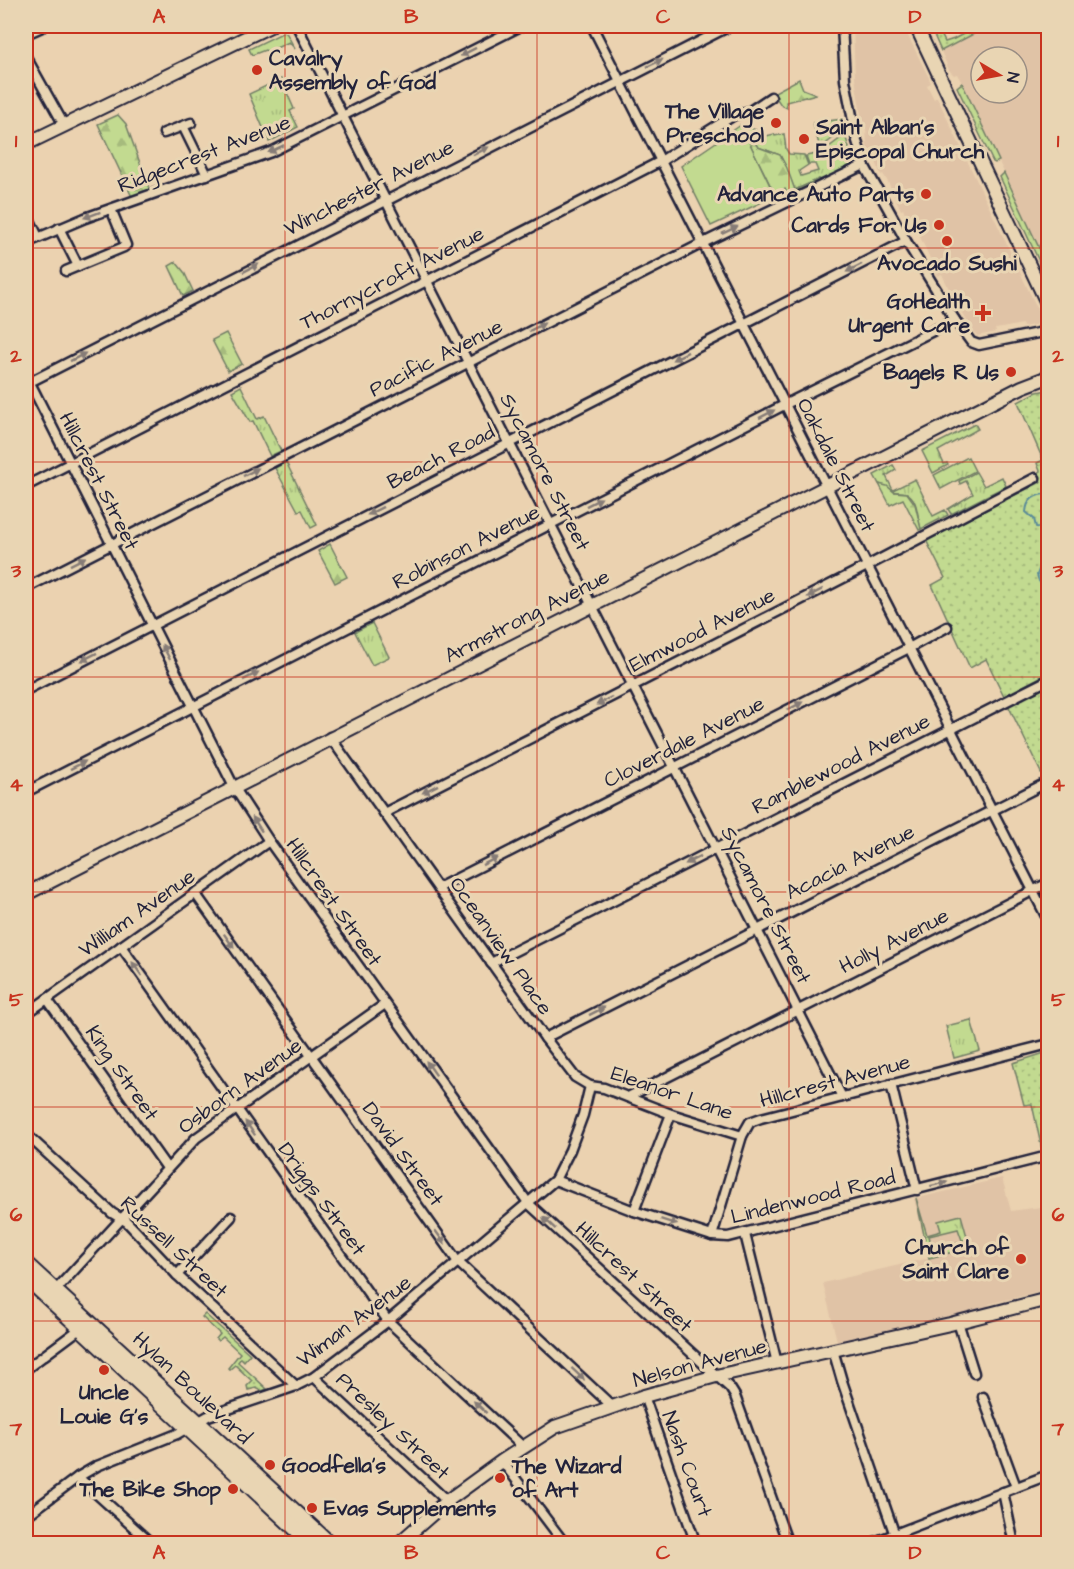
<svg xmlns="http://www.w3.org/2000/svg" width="1074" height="1569" viewBox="0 0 1074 1569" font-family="'Architects Daughter',sans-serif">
<defs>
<pattern id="grass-tufts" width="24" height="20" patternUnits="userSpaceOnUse" patternTransform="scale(1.5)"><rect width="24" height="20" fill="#c2da90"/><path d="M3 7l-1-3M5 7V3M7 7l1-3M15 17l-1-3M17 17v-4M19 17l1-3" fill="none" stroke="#a6bb7d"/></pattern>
<pattern id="forest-firs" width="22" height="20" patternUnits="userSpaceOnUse" patternTransform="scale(1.5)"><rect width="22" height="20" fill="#c2da90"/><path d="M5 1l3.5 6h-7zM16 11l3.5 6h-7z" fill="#a6bb7d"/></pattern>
<pattern id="park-dots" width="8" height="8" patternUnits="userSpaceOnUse" patternTransform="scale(1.5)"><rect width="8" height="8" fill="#c2da90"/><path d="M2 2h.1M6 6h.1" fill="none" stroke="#a6bb7d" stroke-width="1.8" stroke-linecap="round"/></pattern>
</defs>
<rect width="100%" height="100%" fill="#ebd2b0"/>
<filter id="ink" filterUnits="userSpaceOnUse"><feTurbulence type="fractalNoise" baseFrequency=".0167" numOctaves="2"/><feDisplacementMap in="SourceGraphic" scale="12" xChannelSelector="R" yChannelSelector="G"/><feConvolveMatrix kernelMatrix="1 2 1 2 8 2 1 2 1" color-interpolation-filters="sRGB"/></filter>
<g filter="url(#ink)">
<g fill="#e0c3a6" fill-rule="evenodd">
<path d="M853,26H903L929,78L931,83L927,85L934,99L937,97L1044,323L1023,327L1022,324L1002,328L995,329L996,332L977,336L958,307L962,305L960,300L955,302L942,274L938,276L911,217L907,219L903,209L901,210L888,182L883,174L881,175L873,154L870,155L867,148L866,127H863L855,78Z"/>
<path d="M997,26H1048V269L1044,272L1000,177L1004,172L999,162H993L957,87L962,83L957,74L954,75L949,70L941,51L983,29L996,30ZM981,57H1017V93H981Z"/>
<path d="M1002,1178L1011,1211L1048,1206V1290L989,1304V1307L837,1341L823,1283L929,1258L914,1199Z"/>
</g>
<g fill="url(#grass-tufts)" stroke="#727e66" stroke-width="1.5">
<path d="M284,32L287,34L295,49L289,42L268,52L265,50L252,55L249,49Z"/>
<path d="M281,79L294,109L290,111L298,127L269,142L249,94Z"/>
<path d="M962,83L999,161L995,163L993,162L957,87Z"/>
<path d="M842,119L844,130L820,148L813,123Z"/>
<path d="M741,125L756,130L758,138L774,134L775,136L784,134L786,149L789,154L804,155L808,165L799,171L801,176L818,171L815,164H809L806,156L821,153L845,135L853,161L851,163L852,165L823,181L819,179L795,190L780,155L758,147L754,142L748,140Z"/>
<path d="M1004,173L1048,267V269L1044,272L1000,177Z"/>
<path d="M241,386L257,419L264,416L281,451L270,456L253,421L250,422L232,391Z"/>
<path d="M975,424L978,429L938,451L944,464L947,463L948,465L933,473L922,451Z"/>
<path d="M968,457L975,471L941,489L934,475Z"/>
<path d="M286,462L317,525L311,528L302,510L298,511L275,468Z"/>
<path d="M893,465L896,470L886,476L893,490L915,479L933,516L945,510L948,515L921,529C917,519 919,498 906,493C902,491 896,493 892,491C887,488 885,485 879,484L874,475Z"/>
<path d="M976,472L984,486L1002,477L1006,486L951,514L948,509L973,494L966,481L960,484L959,481Z"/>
<path d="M372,623L389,657L372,665L355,632Z"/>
<path d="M971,1020L980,1051L954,1058L946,1026Z"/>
<path d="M916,1198L927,1235L941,1231L938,1221L961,1215L968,1240H962L958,1229L929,1236L933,1251L958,1243L969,1245V1248L929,1258Z"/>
</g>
<g fill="url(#forest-firs)" stroke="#727e66" stroke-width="1.5">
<path d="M799,79L803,89L816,94L786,102L787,108L781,105L773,93Z"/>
<path d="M118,115L126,124L150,191L133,199L98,124Z"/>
<path d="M748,140L754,142L758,147L780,155L787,168L795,190L819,179L823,181L792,196L788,195L785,189L775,195Z"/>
<path d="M176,262L184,272L193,291L183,296L169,266Z"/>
<path d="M226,333L242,364L228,371L212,340Z"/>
<path d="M879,484L887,486L894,492L907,493L915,504L921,529L919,530L903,499L890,505Z"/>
<path d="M330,544L347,577L335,583L318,551Z"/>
</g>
<g fill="url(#park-dots)" stroke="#727e66" stroke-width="1.5">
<path d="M930,26H937L945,42L954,39L978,26H997L998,30L983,29L941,51Z"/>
<path d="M1048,390V673L1004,696L986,659L970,668L932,585L945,578L926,540L1041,482L1037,473L1040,471L1037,463L1043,460L1018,402L1037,392Z"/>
<path d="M1048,685V787L1007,703Z"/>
<path d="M1048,1052V1148L1042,1150L1032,1104L1024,1105L1013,1063Z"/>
<path d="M205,1314L250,1354L244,1361L241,1358L238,1362L267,1389L262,1391L256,1388L248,1390L247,1386L252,1381L235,1365L230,1369L228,1368L240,1353L223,1337L218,1341L216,1339L220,1334L202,1317Z"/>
</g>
<path fill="#c2da90" stroke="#727e66" stroke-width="1.5" d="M741,125L775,196L711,226L681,166Z"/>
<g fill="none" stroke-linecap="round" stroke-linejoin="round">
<g stroke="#5a8b99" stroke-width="2">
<path d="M1048,494C1036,494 1027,498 1026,512L1034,519L1036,527L1048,528"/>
<path d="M1048,538L1040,551L1041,564L1037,575L1039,581L1048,594"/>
<path d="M1048,600V606"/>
</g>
<defs>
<g id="street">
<path d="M297,26L842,1097"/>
<path d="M592,26L1048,920"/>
<path d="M842,26L845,80L857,141L864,165L906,241L955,320L971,342L979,345L1048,331"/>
<path d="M26,34L44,26"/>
<path d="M26,57L64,125"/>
<path d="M183,126L207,175"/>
<path d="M164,133L191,123"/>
<path d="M26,212L38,237"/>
<path d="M59,228L78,266L124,247L126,245L111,209"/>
<path d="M26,243L85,218L271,152L521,26"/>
<path d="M66,271L78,266"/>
<path d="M26,375L234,787L269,841L529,1204L730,1388L735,1396L788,1544"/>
<path d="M26,384L730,26"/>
<path d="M26,486L661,161L734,115L750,111L771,97"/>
<path d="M26,588L703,243L864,165"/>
<path d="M26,690L906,241"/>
<path d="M26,792L794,400L955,320"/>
<path d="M384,813L867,566L1035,478"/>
<path d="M438,888L909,648L947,627"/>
<path d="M195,893L458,1262L613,1407"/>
<path d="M121,946L388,1321L523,1447"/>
<path d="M491,963L1048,680"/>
<path d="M47,999L167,1168"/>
<path d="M26,1014L269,841"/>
<path d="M545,1038L1044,784"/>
<path d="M891,1084L917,1190"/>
<path d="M590,1086L604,1088L671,1114L742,1136"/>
<path d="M628,1097L1048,883"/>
<path d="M26,1134L112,1213L127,1222L177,1275L296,1386"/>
<path d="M555,1180L634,1211L712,1236L728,1237L1048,1156"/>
<path d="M634,1211L671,1114"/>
<path d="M745,1234L777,1363"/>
<path d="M712,1236L742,1136L750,1122L761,1118L1045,1045L1048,1043"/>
<path d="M177,1275L231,1217"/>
<path d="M55,1291L196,1138L385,1004"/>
<path d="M958,1322L974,1373"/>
<path d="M833,1350L842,1381L898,1544"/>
<path d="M26,1369L81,1328"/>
<path d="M314,1377L447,1501"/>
<path d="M644,1396L696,1544"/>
<path d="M983,1397L1016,1487"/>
<path d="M502,1461L565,1544"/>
<path d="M78,1477L152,1544"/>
<path d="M1003,1492L1014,1544"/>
<path d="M26,1516L78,1477L97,1466L177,1434L208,1416L296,1386L314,1377L388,1321L555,1180L570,1150L583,1115L590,1086L575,1077L545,1038L330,737"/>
<path d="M869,1544L1048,1475"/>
</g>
<g id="secondary">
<path d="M916,26L1048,305"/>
<path d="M26,144L270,26"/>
<path d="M26,894L1022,387L1048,377"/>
<path d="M398,1544L447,1501L502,1461L555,1427L644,1396L716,1376L950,1324L1048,1299"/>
</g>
<g id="primary">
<path d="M26,1264L330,1544"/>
<path d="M31,1282L312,1544"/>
</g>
</defs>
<use href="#street" stroke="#22223b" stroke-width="13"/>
<use href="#secondary" stroke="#22223b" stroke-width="16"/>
<use href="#primary" stroke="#22223b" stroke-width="18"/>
<use href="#street" stroke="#e9d5b3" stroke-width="8"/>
<use href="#secondary" stroke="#e9d5b3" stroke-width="12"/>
<use href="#primary" stroke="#e9d5b3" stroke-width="14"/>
</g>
<defs><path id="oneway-solid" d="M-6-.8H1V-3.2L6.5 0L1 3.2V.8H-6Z" transform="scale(1.5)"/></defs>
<g fill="#867c77">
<use href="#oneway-solid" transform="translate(468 52) rotate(153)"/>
<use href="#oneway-solid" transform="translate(655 63) rotate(-26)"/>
<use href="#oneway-solid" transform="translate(276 149) rotate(155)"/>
<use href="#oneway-solid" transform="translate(481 151) rotate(-27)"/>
<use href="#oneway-solid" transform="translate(92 215) rotate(160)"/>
<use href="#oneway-solid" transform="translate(730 230) rotate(-26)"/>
<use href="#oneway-solid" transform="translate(251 268) rotate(-27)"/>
<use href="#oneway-solid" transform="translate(854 268) rotate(153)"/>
<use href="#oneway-solid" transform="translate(537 327) rotate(-27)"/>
<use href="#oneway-solid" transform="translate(680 356) rotate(153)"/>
<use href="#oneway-solid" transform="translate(78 357) rotate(-27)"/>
<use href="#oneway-solid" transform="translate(767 414) rotate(-27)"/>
<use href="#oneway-solid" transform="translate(251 472) rotate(-27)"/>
<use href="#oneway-solid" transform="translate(594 502) rotate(-27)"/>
<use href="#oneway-solid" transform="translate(375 511) rotate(153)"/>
<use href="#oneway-solid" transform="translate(78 561) rotate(-27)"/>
<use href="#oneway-solid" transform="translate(815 593) rotate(153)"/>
<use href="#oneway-solid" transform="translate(166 652) rotate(-117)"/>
<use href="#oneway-solid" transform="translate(89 657) rotate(153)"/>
<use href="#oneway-solid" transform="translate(251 676) rotate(-27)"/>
<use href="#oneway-solid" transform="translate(604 701) rotate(153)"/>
<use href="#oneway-solid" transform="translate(795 706) rotate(-27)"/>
<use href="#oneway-solid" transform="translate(78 765) rotate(-27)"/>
<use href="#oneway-solid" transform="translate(430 789) rotate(153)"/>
<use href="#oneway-solid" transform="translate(257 824) rotate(-123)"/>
<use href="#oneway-solid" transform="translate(693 860) rotate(153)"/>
<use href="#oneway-solid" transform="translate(490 861) rotate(-27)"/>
<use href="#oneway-solid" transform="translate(229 941) rotate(55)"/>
<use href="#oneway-solid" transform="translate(137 969) rotate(-125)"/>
<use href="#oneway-solid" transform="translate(597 1011) rotate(-27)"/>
<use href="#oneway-solid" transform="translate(431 1068) rotate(-125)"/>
<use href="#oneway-solid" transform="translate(250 1128) rotate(-125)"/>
<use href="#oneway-solid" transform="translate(939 1184) rotate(-14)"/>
<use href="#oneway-solid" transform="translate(669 1222) rotate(18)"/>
<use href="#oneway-solid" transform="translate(549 1223) rotate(-137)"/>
<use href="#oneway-solid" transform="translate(440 1237) rotate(54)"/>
<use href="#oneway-solid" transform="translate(578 1374) rotate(43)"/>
<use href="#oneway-solid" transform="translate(480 1407) rotate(-137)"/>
</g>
</g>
<path fill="none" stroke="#c8321e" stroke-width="1.5" stroke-opacity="0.55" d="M285,26V1544M537,26V1544M789,26V1544M26,248H1048M26,462H1048M26,677H1048M26,892H1048M26,1107H1048M26,1321H1048"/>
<g fill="#c8321e" stroke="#e9d5b3" stroke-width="2">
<circle cx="257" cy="70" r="6"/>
<circle cx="776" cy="123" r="6"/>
<circle cx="804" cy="139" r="6"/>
<circle cx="926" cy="194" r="6"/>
<circle cx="939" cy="225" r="6"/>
<circle cx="947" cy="241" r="6"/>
<path d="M980 304h6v6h6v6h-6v6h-6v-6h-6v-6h6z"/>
<circle cx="1011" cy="372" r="6"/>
<circle cx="1021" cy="1259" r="6"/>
<circle cx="104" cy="1370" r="6"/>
<circle cx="270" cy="1465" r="6"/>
<circle cx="500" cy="1478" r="6"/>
<circle cx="233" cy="1489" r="6"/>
<circle cx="312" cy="1508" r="6"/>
</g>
<g text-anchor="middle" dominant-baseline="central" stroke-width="6" stroke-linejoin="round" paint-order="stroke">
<g font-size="21" font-weight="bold" fill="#22223b" stroke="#e9d5b3" text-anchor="end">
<text x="269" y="58" text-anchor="start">Cavalry<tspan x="269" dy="24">Assembly of God</tspan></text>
<text x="764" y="111">The Village<tspan x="764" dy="24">Preschool</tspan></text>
<text x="816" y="127" text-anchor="start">Saint Alban's<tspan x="816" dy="24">Episcopal Church</tspan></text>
<text x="914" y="194">Advance Auto Parts</text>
<text x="927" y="225">Cards For Us</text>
<text x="947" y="263" text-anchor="middle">Avocado Sushi</text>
<text x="970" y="301">GoHealth<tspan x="970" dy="24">Urgent Care</tspan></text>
<text x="999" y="372">Bagels R Us</text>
<text x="1009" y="1247">Church of<tspan x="1009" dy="24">Saint Clare</tspan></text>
<text x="104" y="1392" text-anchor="middle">Uncle<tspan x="104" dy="24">Louie G's</tspan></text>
<text x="282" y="1465" text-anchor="start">Goodfella's</text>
<text x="512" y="1466" text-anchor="start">The Wizard<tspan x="512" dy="24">of Art</tspan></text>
<text x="221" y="1489">The Bike Shop</text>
<text x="324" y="1508" text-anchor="start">Evas Supplements</text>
</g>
<g font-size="21" fill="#22223b" stroke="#e9d5b3">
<text transform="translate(204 154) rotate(-21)">Ridgecrest Avenue</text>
<text transform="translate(369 188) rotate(-27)">Winchester Avenue</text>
<text transform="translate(392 278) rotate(-27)">Thornycroft Avenue</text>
<text transform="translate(436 358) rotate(-27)">Pacific Avenue</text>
<text transform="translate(441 457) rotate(-27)">Beach Road</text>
<text transform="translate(836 465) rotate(63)">Oakdale Street</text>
<text transform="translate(545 472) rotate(63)">Sycamore Street</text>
<text transform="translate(99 481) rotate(63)">Hillcrest Street</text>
<text transform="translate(466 547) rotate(-27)">Robinson Avenue</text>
<text transform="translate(527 616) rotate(-27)">Armstrong Avenue</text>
<text transform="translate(702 630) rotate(-27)">Elmwood Avenue</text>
<text transform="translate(684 742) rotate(-27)">Cloverdale Avenue</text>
<text transform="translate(841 764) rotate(-27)">Ramblewood Avenue</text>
<text transform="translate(850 862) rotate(-27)">Acacia Avenue</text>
<text transform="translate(334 902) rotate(55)">Hillcrest Street</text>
<text transform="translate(766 905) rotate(63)">Sycamore Street</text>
<text transform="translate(137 913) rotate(-35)">William Avenue</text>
<text transform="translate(894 941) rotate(-27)">Holly Avenue</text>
<text transform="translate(501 946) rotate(55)">Oceanview Place</text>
<text transform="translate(122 1073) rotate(55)">King Street</text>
<text transform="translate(835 1081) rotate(-15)">Hillcrest Avenue</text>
<text transform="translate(240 1086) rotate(-36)">Osborn Avenue</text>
<text transform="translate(672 1093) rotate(19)">Eleanor Lane</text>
<text transform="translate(403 1154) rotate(54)">David Street</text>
<text transform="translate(813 1197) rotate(-14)">Lindenwood Road</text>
<text transform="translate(322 1199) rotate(54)">Driggs Street</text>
<text transform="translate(174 1247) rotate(43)">Russell Street</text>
<text transform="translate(634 1277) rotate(43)">Hillcrest Street</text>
<text transform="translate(354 1321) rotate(-37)">Wiman Avenue</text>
<text transform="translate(700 1363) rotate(-15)">Nelson Avenue</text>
<text transform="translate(192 1388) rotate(43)">Hylan Boulevard</text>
<text transform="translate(393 1426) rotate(43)">Presley Street</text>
<text transform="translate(687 1464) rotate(70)">Nash Court</text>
</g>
</g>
<rect width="1074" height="1569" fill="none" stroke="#e9d5b3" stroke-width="66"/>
<g transform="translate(999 75) rotate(100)"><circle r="28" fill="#e9d5b3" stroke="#998d83" stroke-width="1.5"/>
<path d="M0-4.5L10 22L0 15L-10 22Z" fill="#c8321e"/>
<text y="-9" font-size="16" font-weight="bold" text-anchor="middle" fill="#22223b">N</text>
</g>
<rect x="33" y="33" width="1008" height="1503" fill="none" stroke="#c8321e" stroke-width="2"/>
<g font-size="20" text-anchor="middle" font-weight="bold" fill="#c8321e">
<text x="159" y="23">A</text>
<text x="411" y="23">B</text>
<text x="663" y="23">C</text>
<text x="915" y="23">D</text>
<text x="16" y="147">1</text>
<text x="1058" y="147">1</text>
<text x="16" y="362">2</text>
<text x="1058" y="362">2</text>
<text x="16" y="577">3</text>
<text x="1058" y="577">3</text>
<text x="16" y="791">4</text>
<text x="1058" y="791">4</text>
<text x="16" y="1006">5</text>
<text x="1058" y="1006">5</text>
<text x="16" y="1221">6</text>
<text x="1058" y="1221">6</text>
<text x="16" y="1435">7</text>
<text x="1058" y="1435">7</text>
<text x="159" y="1559">A</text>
<text x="411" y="1559">B</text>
<text x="663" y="1559">C</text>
<text x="915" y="1559">D</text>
</g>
</svg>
